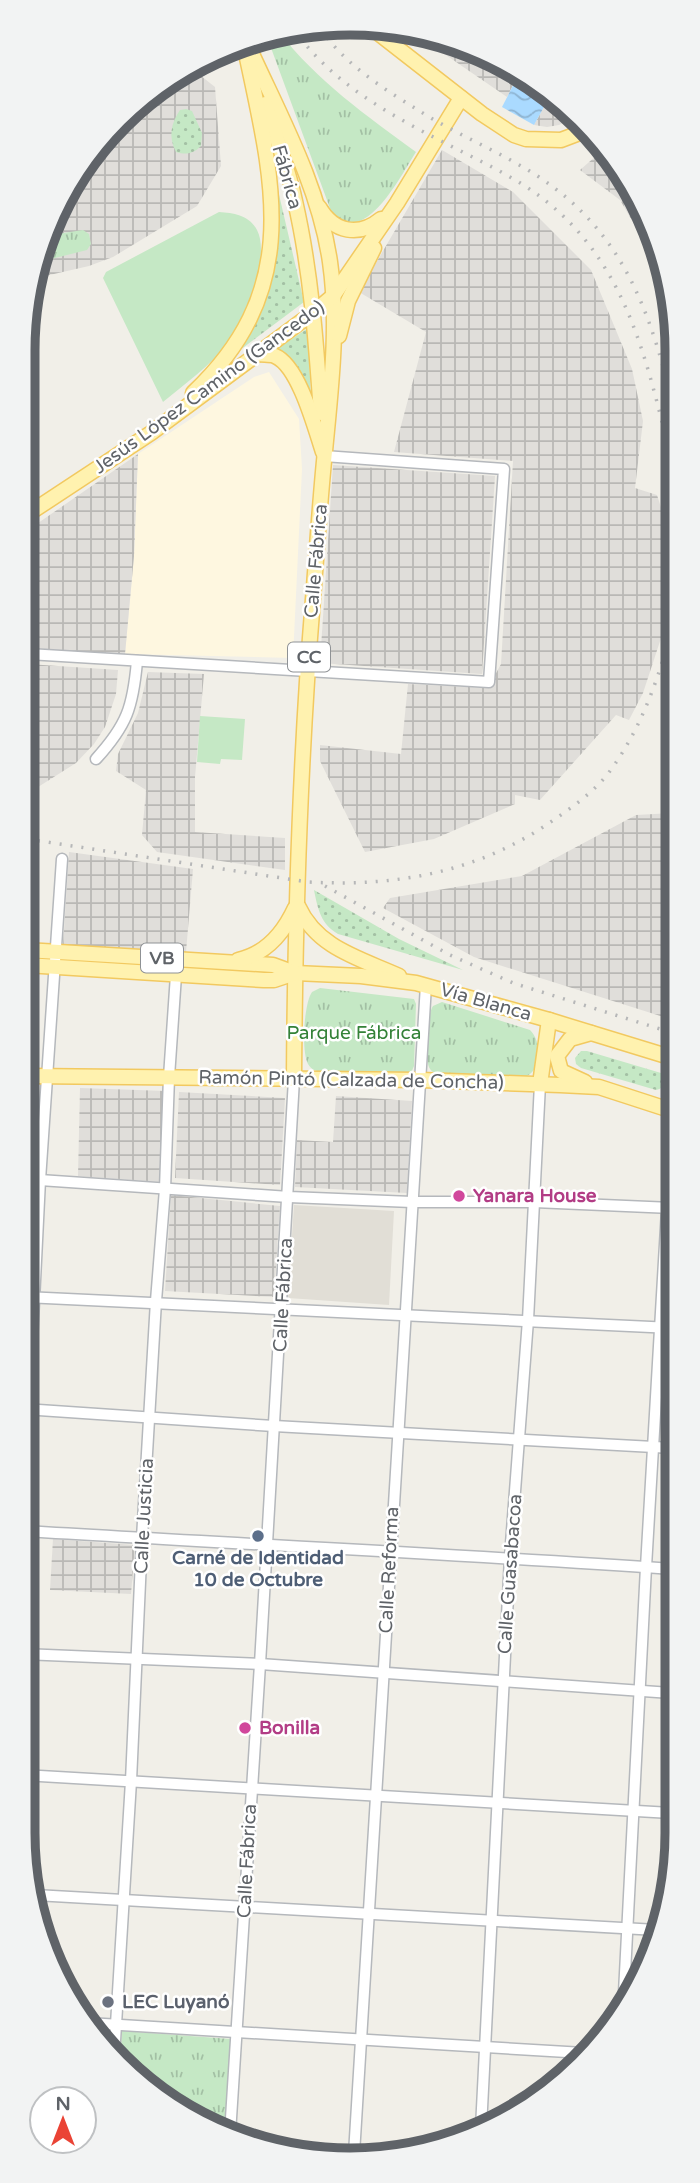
<svg xmlns="http://www.w3.org/2000/svg" width="700" height="2183" viewBox="0 0 700 2183" font-family="'Varela Round',sans-serif">
<defs>
<pattern id="industrial-grid" width="8" height="8" patternUnits="userSpaceOnUse" patternTransform="scale(1.75)"><rect width="8" height="8" fill="#e0deda"/><path d="M0 4h8M4 0v8" fill="none" stroke="#b9b8b5"/></pattern>
<pattern id="grass-dots" width="8" height="8" patternUnits="userSpaceOnUse" patternTransform="scale(1.75)"><rect width="8" height="8" fill="#c5e8c5"/><path d="M2 2h.1M6 6h.1" fill="none" stroke="#a3c0a4" stroke-width="1.8" stroke-linecap="round"/></pattern>
<pattern id="park-tufts" width="24" height="20" patternUnits="userSpaceOnUse" patternTransform="scale(1.75)"><rect width="24" height="20" fill="#c5e8c5"/><path d="M3 7l-1-3M5 7V3M7 7l1-3M15 17l-1-3M17 17v-4M19 17l1-3" fill="none" stroke="#a3c0a4"/></pattern>
<pattern id="water-waves" width="16" height="10" patternUnits="userSpaceOnUse" patternTransform="scale(1.75)"><rect width="16" height="10" fill="#aadaff"/><path d="M0 5q4-4 8 0t8 0" fill="none" stroke="#8eb4d2"/></pattern>
</defs>
<rect width="100%" height="100%" fill="#f1efe8"/>
<path fill="#fef7e0" d="M269,372L299,419L302,469L293,658L125,654L134,556L138,454L254,377Z"/>
<g fill="url(#industrial-grid)">
<path d="M408,29H414L513,66L520,72L507,97Z"/>
<path d="M191,68L215,87L221,166L197,206L113,257L89,266L32,279L78,168L169,78Z"/>
<path d="M550,96L575,117L559,125L547,127L534,125Z"/>
<path d="M605,148L644,206L665,277L620,200L580,170Z"/>
<path d="M442,150L513,192L591,270L632,369L643,421L635,488L657,495L667,526L672,569L665,626L643,693L629,720L616,715L540,800L515,795V804L434,839L365,852L320,761V745L401,754L408,684L488,688L501,664L513,461L394,452L426,332L359,292Z"/>
<path d="M138,454L134,556L125,654L28,648V530Z"/>
<path d="M333,465L495,476L482,674L320,663Z"/>
<path d="M28,664L118,670L116,694L105,727L94,744L76,763L27,794Z"/>
<path d="M148,672L204,674L195,777V832L285,838V870L157,852L142,835L146,790L116,771L118,754L138,713Z"/>
<path d="M673,813V1020L474,957L383,908L390,898L522,876L636,815Z"/>
<path d="M69,852L193,869L186,952L63,945Z"/>
<path d="M80,1088L166,1091L162,1182L78,1176Z"/>
<path d="M179,1092L285,1098L280,1185L175,1178Z"/>
<path d="M336,1096L412,1101L407,1193L295,1187L297,1140L333,1142Z"/>
<path d="M171,1195L280,1206L274,1297L165,1291Z"/>
<path d="M53,1539L135,1545L131,1594L50,1590Z"/>
</g>
<path fill="#e1ded6" d="M294,1205L394,1211L389,1305L288,1298Z"/>
<g fill="url(#grass-dots)">
<path d="M186,109L192,111L202,133L201,146C193,154 186,155 176,152C168,137 171,123 180,110Z"/>
<path d="M274,173L304,302L236,353C245,339 254,325 261,310C282,268 276,218 274,173Z"/>
<path d="M308,328L311,402L274,351Z"/>
<path d="M314,890L399,939L463,970L338,934C321,924 318,910 314,890Z"/>
<path d="M581,1051H587L661,1073C668,1080 666,1088 656,1090L581,1068L576,1064L575,1058Z"/>
</g>
<g fill="url(#park-tufts)">
<path d="M279,32C317,81 367,116 416,152C401,175 363,252 331,211L267,37Z"/>
<path d="M83,230L89,234L91,244L87,250L39,262L50,235Z"/>
<path d="M320,988L414,999L416,1004L414,1066L411,1073L321,1072C315,1071 311,1069 308,1064C301,1051 304,1003 312,992Z"/>
<path d="M442,1002L530,1030C542,1042 542,1068 527,1076H439C434,1073 429,1070 428,1064C425,1053 427,1014 433,1006Z"/>
<path d="M122,2031L231,2039L224,2132L205,2126L120,2061Z"/>
</g>
<g fill="#c5e8c5">
<path d="M219,212C234,213 249,215 257,230C271,257 245,321 228,343C210,366 186,383 163,402L103,278L106,272Z"/>
<path d="M200,716L245,719L242,760L221,759L220,764L197,762Z"/>
</g>
<path fill="url(#water-waves)" d="M520,72L550,96L534,125L502,107Z"/>
<g fill="none" stroke-linecap="round" stroke-linejoin="round">
<defs>
<g id="minor">
<path d="M28,654L489,682L504,469L324,456"/>
<path d="M96,759C127,725 133,707 137,661"/>
<path d="M25,1179L289,1197L412,1202H534L672,1208"/>
<path d="M25,1297L672,1328"/>
<path d="M24,1409L274,1426L672,1448"/>
<path d="M24,1502L40,1180L62,859"/>
<path d="M24,1531C240,1544 456,1554 672,1569"/>
<path d="M23,1654L260,1664L671,1693"/>
<path d="M23,1775L671,1813"/>
<path d="M35,1895L657,1930"/>
<path d="M623,2012L646,1567L673,1108"/>
<path d="M88,2023L584,2053"/>
<path d="M114,2057L131,1781L142,1538L156,1301L165,1189L169,1077L176,975"/>
<path d="M481,2128L510,1557L528,1320L540,1084"/>
<path d="M230,2134L260,1664L294,1079"/>
<path d="M354,2154L426,985"/>
</g>
<g id="major">
<path d="M373,29L482,114L514,135L526,139L561,140L590,129"/>
<path d="M248,45C279,114 319,185 330,262C339,324 331,388 325,451C320,500 317,549 313,599C300,758 295,919 294,1079"/>
<path d="M265,104C276,136 288,168 295,201C311,271 316,341 321,413"/>
<path d="M319,207C334,233 359,237 381,219"/>
<path d="M339,336L348,301L374,248"/>
<path d="M258,354C263,355 270,354 275,356C299,366 315,428 323,452"/>
<path d="M193,393C301,291 275,189 247,58"/>
<path d="M28,514L151,433L314,312L333,296L397,203L461,98"/>
<path d="M298,906C317,948 359,958 399,976"/>
<path d="M26,950L273,965L295,973L361,976L416,983L549,1020L673,1058"/>
<path d="M238,960C266,954 283,934 295,908"/>
<path d="M26,965L264,980H274L295,973"/>
<path d="M26,1076L421,1080L560,1085L599,1087L673,1111"/>
<path d="M585,1082L561,1071L557,1056L570,1039L591,1033"/>
<path d="M540,1084L549,1020"/>
</g>
</defs>
<use href="#minor" stroke="#b5b8bc" stroke-width="13"/>
<use href="#major" stroke="#f2c960" stroke-width="17"/>
<use href="#minor" stroke="#fff" stroke-width="10"/>
<use href="#major" stroke="#fff2af" stroke-width="14"/>
<g stroke="#b6b7b8" stroke-width="3.5" stroke-dasharray="2 9" stroke-linecap="butt">
<path d="M294,29C330,82 390,115 445,143C472,157 500,170 525,186C628,253 646,360 674,470"/>
<path d="M321,29C344,64 384,89 418,110C457,135 501,152 539,177C625,234 651,314 674,409"/>
<path d="M27,839L308,882C398,887 480,872 555,819C574,806 592,793 607,775C642,729 660,675 674,620"/>
<path d="M325,886L450,955L513,983L673,1033"/>
</g>
</g>
<g fill="#d1479c" stroke="#fff" stroke-width="2.5">
<circle cx="459" cy="1196" r="7"/>
<circle cx="245" cy="1728" r="7"/>
</g>
<circle fill="#5c6f8a" stroke="#fff" stroke-width="2.5" cx="258" cy="1536" r="7"/>
<circle fill="#6b7280" stroke="#fff" stroke-width="2.5" cx="108" cy="2002" r="7"/>
<g text-anchor="middle" dominant-baseline="central" stroke-width="5" stroke-linejoin="round" paint-order="stroke">
<g fill="#fff" stroke="#8f9295" stroke-width="2">
<rect x="288" y="642.5" width="42" height="29" rx="5"/>
<rect x="141" y="943.5" width="42" height="29" rx="5"/>
</g>
<g font-size="18" font-weight="bold" fill="#5f6368">
<text x="309" y="657">CC</text>
<text x="162" y="958">VB</text>
</g>
<g font-size="19" fill="#5f6368" stroke="#fff">
<text transform="translate(287 177) rotate(74)">Fábrica</text>
<text transform="translate(209 387) rotate(-36)">Jesús López Camino (Gancedo)</text>
<text transform="translate(316 561) rotate(-85)">Calle Fábrica</text>
<text transform="translate(486 1002) rotate(16)">Vía Blanca</text>
<text transform="translate(351 1080) rotate(1)">Ramón Pintó (Calzada de Concha)</text>
<text transform="translate(283 1295) rotate(-87)">Calle Fábrica</text>
<text transform="translate(144 1516) rotate(-87)">Calle Justicia</text>
<text transform="translate(389 1570) rotate(-87)">Calle Reforma</text>
<text transform="translate(510 1574) rotate(-86)">Calle Guasabacoa</text>
<text transform="translate(247 1861) rotate(-87)">Calle Fábrica</text>
</g>
<g font-size="19" fill="#348238" stroke="#fff">
<text x="354" y="1033">Parque Fábrica</text>
</g>
<g font-size="19" font-weight="bold" fill="#b23c85" stroke="#fff" text-anchor="start">
<text x="473" y="1196">Yanara House</text>
<text x="259" y="1728">Bonilla</text>
</g>
<g font-size="19" font-weight="bold" fill="#4e5e75" stroke="#fff">
<text x="258" y="1558">Carné de Identidad<tspan x="258" dy="22">10 de Octubre</tspan></text>
</g>
<g font-size="19" font-weight="bold" fill="#5b616d" stroke="#fff" text-anchor="start">
<text x="122" y="2002">LEC Luyanó</text>
</g>
</g>
<path d="M0 0H700V2183H0ZM350 35H350A315 315 0 0 1 665 350V1833A315 315 0 0 1 350 2148H350A315 315 0 0 1 35 1833V350A315 315 0 0 1 350 35Z" fill="#f2f3f3" fill-rule="evenodd"/>
<path fill="none" stroke="#5f6368" stroke-width="9" d="M350 35H350A315 315 0 0 1 665 350V1833A315 315 0 0 1 350 2148H350A315 315 0 0 1 35 1833V350A315 315 0 0 1 350 35Z"/>
<g transform="translate(63 2120)"><circle r="33" fill="#ffffff" stroke="#bfc1c3" stroke-width="2"/>
<path d="M0-5L12 26L0 18L-12 26Z" fill="#ea4335"/>
<text y="-10" font-size="19" font-weight="bold" text-anchor="middle" fill="#5f6368">N</text>
</g>
</svg>
